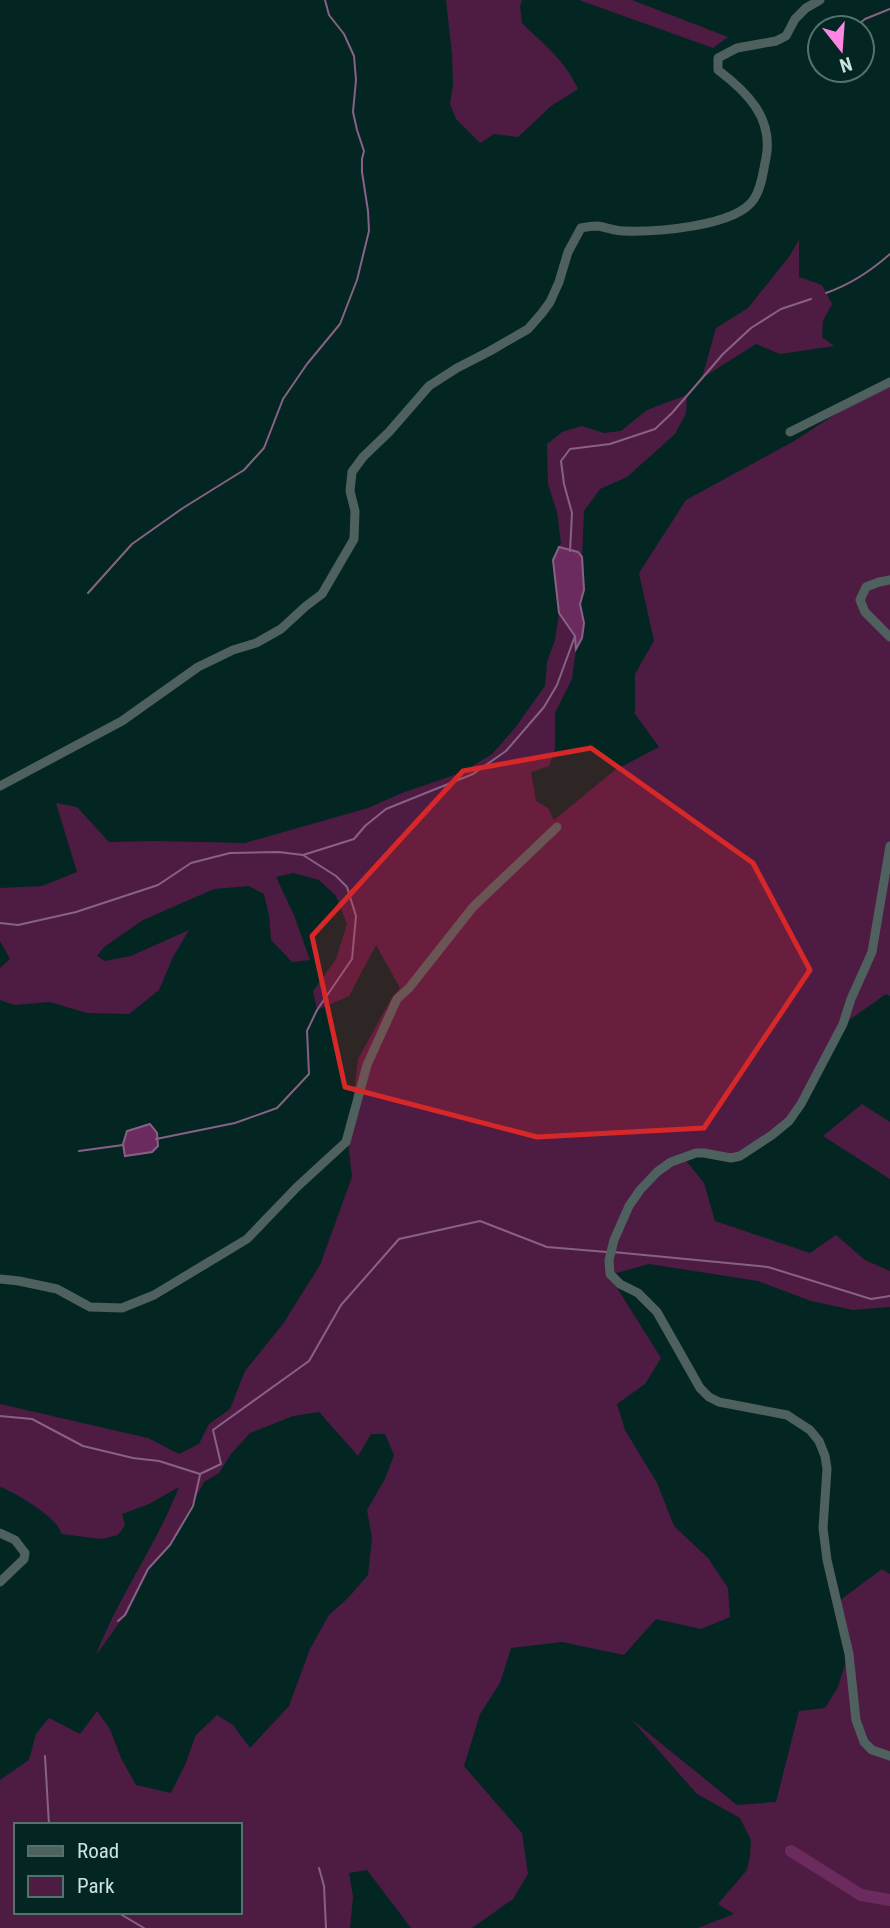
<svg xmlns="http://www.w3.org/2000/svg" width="890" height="1928" viewBox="0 0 890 1928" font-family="'Roboto Condensed',sans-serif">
<rect width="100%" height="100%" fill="#032623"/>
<g fill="#4e1c43" fill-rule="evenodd">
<path d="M446,0H522L520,6L522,23C545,46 563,58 578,89L551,106L518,137L494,134L480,143L456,119L450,104L453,84L452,54Z"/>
<path d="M579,0H632L728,37L713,48Z"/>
<path d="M799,240V277L822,285L832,304L823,321L822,337L834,346L780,354L756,344L702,378L716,328L748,308L789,257Z"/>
<path d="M890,379V841L882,879L890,876V996L886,994L842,1025L789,1121L740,1156L712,1154L683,1157L704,1183L715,1221L810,1253L836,1235L865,1260L890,1271V1307L853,1310L811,1301L758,1281L649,1264L609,1275L661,1358L645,1384L617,1404L625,1430L657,1483L674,1526L708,1558L728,1588L730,1617L701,1629L656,1619L624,1655L562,1642L511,1648L500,1683L480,1714L464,1766L522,1833L528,1874L513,1899L472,1928H411L367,1870L349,1873L353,1897L350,1928H0V1780L29,1760L36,1734L49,1718L80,1734L97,1711L110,1729L121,1758L136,1785L171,1793L185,1765L196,1735L217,1715L233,1725L250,1748L289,1706L310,1649L329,1615L348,1598L368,1575L372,1538L367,1510L385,1479L394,1455L385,1434H371L358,1456L319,1412L293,1416L250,1433L231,1454L219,1473L204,1482L170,1545L148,1569L125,1615L96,1655C118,1597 156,1546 179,1487L149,1504L122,1514L125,1525L118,1535L102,1539L62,1534C60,1531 59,1527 56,1524C46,1512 15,1492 0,1487V1404L148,1438L179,1454L199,1444L209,1424L230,1409L245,1371L283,1324L320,1265L352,1177L348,1142L358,1059L391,999L400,988L376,945L349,996L317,1010L313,991L336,959L347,924L336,896L319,880L293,873L276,877L294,915L310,960L292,962L271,940L269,915L264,894L249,886L214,889L143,920L104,947L97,956L105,961L131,956L189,930L173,957L159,990L129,1014L87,1013L50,1002L14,1005L0,1000V968L10,959L0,941V888L42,886L77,872L56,803L77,807L109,842L155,841L245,843L368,808L402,793L463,772L492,754L515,728L545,686L547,662L555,640L559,613L553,560L561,543L557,512L548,484L547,444L562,432L582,426L604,433L621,431L647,410L687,395L686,413L675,434L627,477L600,489L584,511L582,557L584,590L580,604L584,623L582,638L576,649L572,679L555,713V749L549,766L531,772L536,801L548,808L554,820L615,770L659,747L635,714V674L654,641L639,573L686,500L794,441ZM16,1825H240V1912H16Z"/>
<path d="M862,1104L890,1122V1179L823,1136Z"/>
<path d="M882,1569L890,1574V1928H698L734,1914L718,1904L747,1870L750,1856L751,1840L740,1818L697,1794L631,1719L737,1805L776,1802L799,1711L825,1708L838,1687L848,1655L837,1608L843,1598Z"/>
</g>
<g fill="#6c2b5e" stroke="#886285" stroke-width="2">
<path d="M559,547L578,552L582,557L584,590L580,604L584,623L582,638L576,649L575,636L559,613L553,560Z"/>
<path d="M150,1124L157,1133L158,1146L152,1152L125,1156L123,1144L127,1131Z"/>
</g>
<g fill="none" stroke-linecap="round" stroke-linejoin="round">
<g stroke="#886285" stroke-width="2">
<path d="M854,28L865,19L890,9"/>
<path d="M826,293C849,285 872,270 890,254"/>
<path d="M570,551L572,513L564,484L561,461L570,449L610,444L655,429L672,413L723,354L751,328L781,309L811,299"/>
<path d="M88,593L132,544L183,508L244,470L264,448L283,399L307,364L340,324L357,280L369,231L368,211L362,172V159L364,151L357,130L353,112L356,80L354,56L344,34L329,15L325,0"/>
<path d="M0,923L18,925L76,912L158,885L191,863L230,853L279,852L303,855L354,839L365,826L386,809L473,774L506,751L544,707L557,685L575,636"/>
<path d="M156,1139L235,1123L277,1108L309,1074L307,1031L317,1010L352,959L356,916L347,887L336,876L303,855"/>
<path d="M79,1151L123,1145"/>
<path d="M613,1252L768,1267L871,1299L890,1296"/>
<path d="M0,1416L32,1419L83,1446L133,1458L159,1461L200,1474L221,1464L213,1430L309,1361L341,1305L399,1239L480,1221L547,1247L607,1252"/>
<path d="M118,1621L125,1615L148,1569L170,1545L193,1506L200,1475"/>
<path d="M45,1756L49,1825"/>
<path d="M319,1868L324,1886L326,1928"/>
<path d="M117,1912L144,1928"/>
</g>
<path stroke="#6c2b5e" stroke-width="12" d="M791,1851L861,1895L890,1900"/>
<g stroke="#4f615f" stroke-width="9">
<path d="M790,432L890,382"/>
<path d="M890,580L879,582L866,587L860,600L865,612L890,637"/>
<path d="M0,786L122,721L198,667L233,650L256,643L281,629L306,606L322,594L354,539L355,511L350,491L352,472L363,457L389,432L429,386L457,368L490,351L528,329L542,313L550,302L559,282L568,252L581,228C586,227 592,226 597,226C606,227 614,231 623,231C655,232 736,227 754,199C762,187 763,171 766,158C774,118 746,91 718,70V58L737,48L776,41L786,36L795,19L806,8L820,0"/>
<path d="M890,846L872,952L851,999L843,1024L801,1104L789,1121L772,1135L740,1156L731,1158L704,1153H696L671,1162L657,1172L640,1190L629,1206L614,1240L609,1260L610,1274L620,1284L638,1293L657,1312L700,1388L709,1397L719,1402L787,1415L810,1430L819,1441L825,1456L827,1469L823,1528L827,1560L849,1654L856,1720L864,1742L872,1750L890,1756"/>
<path d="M0,1279L19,1281L57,1289L90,1307L122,1308L154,1295L247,1239L297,1187L346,1142L367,1065L397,999L409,988L473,907L557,827"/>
<path d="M0,1533L15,1540L25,1553L24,1559L0,1582"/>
</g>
</g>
<path fill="#d62828" fill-opacity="0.2" stroke="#d62828" stroke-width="5" stroke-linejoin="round" d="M591,748L753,863L810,970L704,1128L537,1137L345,1087L312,936L463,771Z"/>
<rect x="14" y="1823" width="228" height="91" fill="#032623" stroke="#53726e" stroke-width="2"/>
<rect x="28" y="1846" width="35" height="10" fill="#4f615f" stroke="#53726e" stroke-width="2"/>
<text x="77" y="1858" font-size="21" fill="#cbe3df">Road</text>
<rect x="28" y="1876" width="35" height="21" fill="#4e1c43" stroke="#53726e" stroke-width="2"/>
<text x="77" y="1893" font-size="21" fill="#cbe3df">Park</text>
<g transform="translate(841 49) rotate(163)"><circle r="33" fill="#032623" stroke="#53726e" stroke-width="2"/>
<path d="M0-5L12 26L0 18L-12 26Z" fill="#fd86e2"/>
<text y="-10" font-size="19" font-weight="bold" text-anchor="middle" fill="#cbe3df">N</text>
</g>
</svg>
